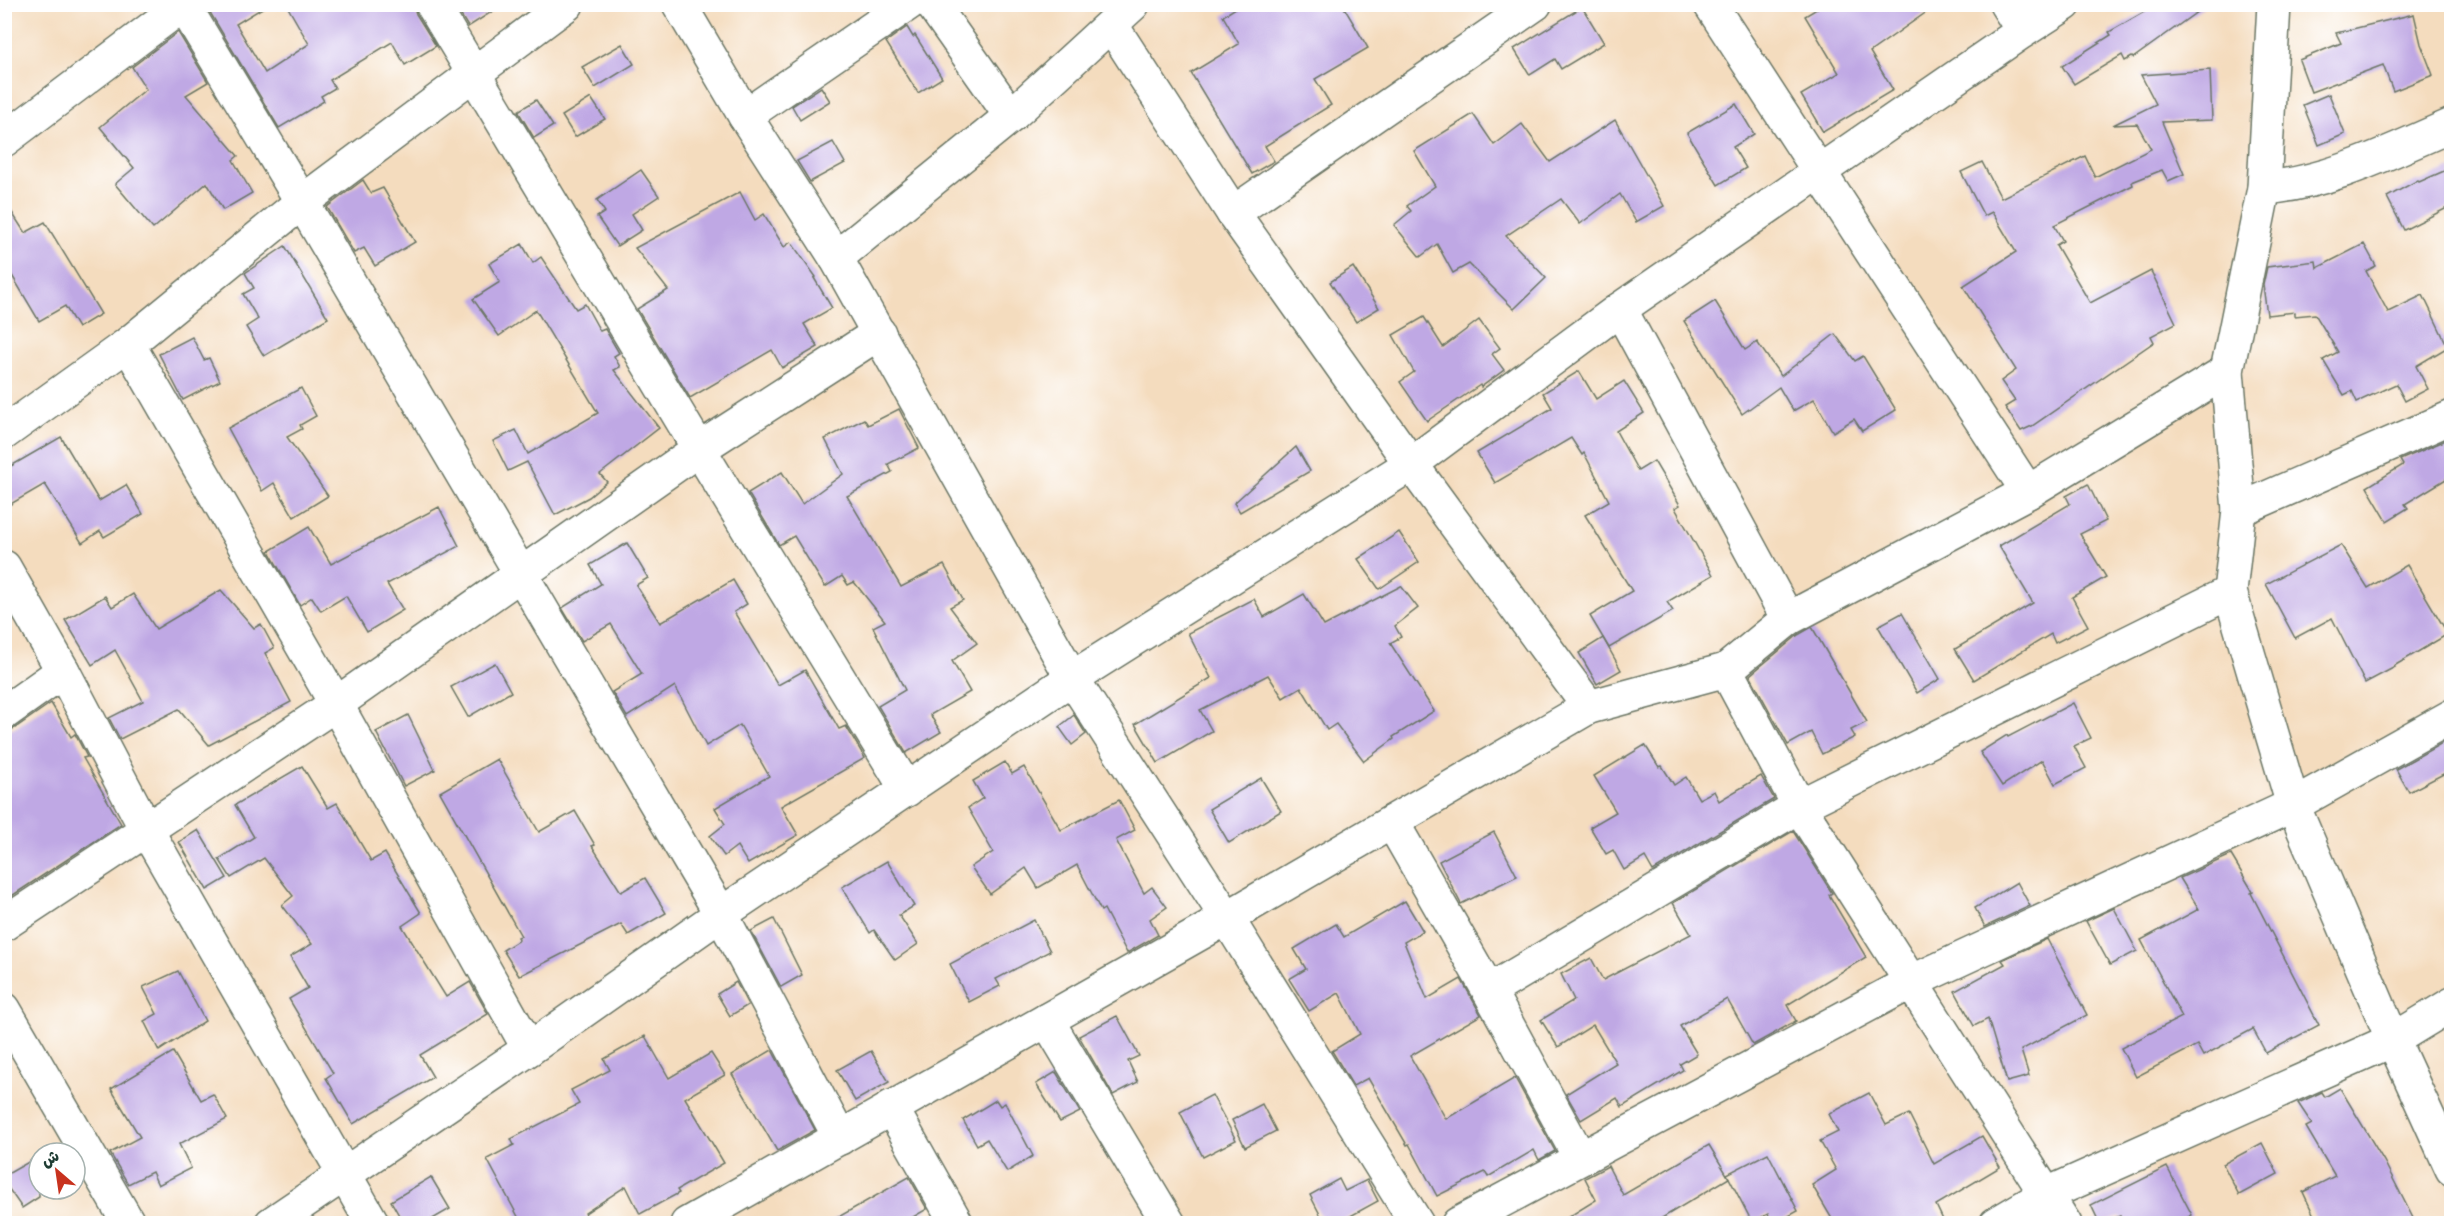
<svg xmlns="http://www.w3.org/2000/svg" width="2456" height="1228" viewBox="0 0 2456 1228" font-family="'Architects Daughter','Playpen Sans Arabic',sans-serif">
<rect width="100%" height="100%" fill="#fff"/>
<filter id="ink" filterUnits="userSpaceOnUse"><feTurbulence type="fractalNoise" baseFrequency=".0167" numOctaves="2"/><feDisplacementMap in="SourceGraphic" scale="12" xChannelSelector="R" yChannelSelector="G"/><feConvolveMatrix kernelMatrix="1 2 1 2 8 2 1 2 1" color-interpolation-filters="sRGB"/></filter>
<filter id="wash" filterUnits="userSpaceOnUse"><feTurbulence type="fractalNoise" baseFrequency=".008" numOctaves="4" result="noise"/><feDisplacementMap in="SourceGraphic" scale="24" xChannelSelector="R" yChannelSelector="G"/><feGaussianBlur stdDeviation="1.35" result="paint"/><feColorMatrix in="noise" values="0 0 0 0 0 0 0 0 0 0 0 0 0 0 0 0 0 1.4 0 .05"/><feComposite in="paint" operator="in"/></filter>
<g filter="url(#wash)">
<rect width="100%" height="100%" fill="#f4dcbe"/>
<g id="blocks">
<g fill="#bfa8e4">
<path d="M205,4H269L236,24L265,73L309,44L286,4H413L416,14L436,46L405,65L392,42L330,80L335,88L321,96L324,101L279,128Z"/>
<path d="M454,4H504L468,27Z"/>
<path d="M1242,4H1342L1368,48L1315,79L1331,105L1265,146L1274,161L1252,174L1191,73L1239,44L1223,16Z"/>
<path d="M1825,4H1938L1870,52L1893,90L1823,132L1801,95L1839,73L1805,16Z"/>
<path d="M2158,4H2208L2133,58L2132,57L2125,61L2122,55L2074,84L2062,66L2111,35L2109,32Z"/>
<path d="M1582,7L1604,43L1561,69L1555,59L1530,75L1514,49Z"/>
<path d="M2414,14L2421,44L2433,75L2393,91L2383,65L2311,92L2299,60L2341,43L2336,33Z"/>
<path d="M907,27L913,37L915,35L942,78L918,93L886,42Z"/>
<path d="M178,32L208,82L186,95L238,156L233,160L252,193L223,210L207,183L153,229L115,184L134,168L100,127L146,89L132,67Z"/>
<path d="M622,44L634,64L595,88L582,67Z"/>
<path d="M2210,70L2212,120L2162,122L2184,174L2168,181L2162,170L2132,182L2133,185L2054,225L2063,241L2056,245L2090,303L2151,271L2176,323L2151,336L2154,342L2032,426L2021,431L2005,407L2015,401L2001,381L2016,370L1963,286L2016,252L1992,212L1984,216L1961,172L1982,162L2001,198L2085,156L2095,177L2151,149L2137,124L2113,125L2156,104L2141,75Z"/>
<path d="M821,87L830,101L800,120L792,106Z"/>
<path d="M2329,94L2345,134L2319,145L2303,105Z"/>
<path d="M591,98L605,119L575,137L562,116Z"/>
<path d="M536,100L553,126L534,138L518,111Z"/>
<path d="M1736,104L1754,134L1733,147L1746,168L1718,185L1687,133Z"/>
<path d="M1473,114L1494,145L1522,124L1550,162L1615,120L1664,206L1636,222L1620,194L1580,224L1561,199L1506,236L1546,278L1514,309L1469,264L1453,273L1437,244L1420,257L1394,225L1411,211L1407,206L1435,186L1414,151Z"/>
<path d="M833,142L845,163L810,182L797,161Z"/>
<path d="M2451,168V206L2404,230L2387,197L2418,180L2419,182Z"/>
<path d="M641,170L659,196L632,214L642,230L617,246L597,217L605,212L597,200Z"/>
<path d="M363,180L371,193L383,188L415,242L375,266L364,248L354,253L327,207Z"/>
<path d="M740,192L755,220L764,214L784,247L791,242L816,277L814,278L832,308L804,324L818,347L782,368L772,350L690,398L637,309L668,290L635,248Z"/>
<path d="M4,200L25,233L45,222L101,314L78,328L65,306L39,321L4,262Z"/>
<path d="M522,244L533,263L541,257L576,309L585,304L600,331L605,329L619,353L614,356L620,367L614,370L659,428L600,474L607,482L589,497L555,515L527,462L508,471L493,441L516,430L528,454L598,413L536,310L499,336L473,299L500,282L489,264Z"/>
<path d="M2364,244L2376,266L2366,271L2388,312L2423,295L2448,347L2416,366L2428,389L2405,401L2396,384L2357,402L2352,391L2344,395L2323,360L2338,352L2315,314L2295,316V312L2267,315L2263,285L2267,267L2316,261L2317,268Z"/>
<path d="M285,246L328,318L264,356L246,327L258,319L243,294L254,288L245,273Z"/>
<path d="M1353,267L1379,308L1356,322L1330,282Z"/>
<path d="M1715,301L1745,350L1757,342L1781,376L1835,334L1855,361L1863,356L1896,410L1862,431L1854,419L1833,432L1814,399L1793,411L1779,387L1742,414L1684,321Z"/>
<path d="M1424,317L1443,347L1479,320L1500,348L1492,354L1504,370L1481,387L1480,385L1427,421L1400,382L1414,372L1393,335Z"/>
<path d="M192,337L204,360L209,358L220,381L183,400L159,354Z"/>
<path d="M1579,371L1596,399L1624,381L1644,413L1616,431L1638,471L1654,461L1680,505L1675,508L1713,575L1667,602L1673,611L1609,648L1590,616L1632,591L1585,515L1609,501L1584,453L1582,455L1571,438L1495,483L1477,453L1552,408L1543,393Z"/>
<path d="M301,388L316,416L300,425L302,429L287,437L328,496L294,517L274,483L262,491L228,428Z"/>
<path d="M899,409L919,448L888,464L892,472L847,496L901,587L944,565L963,600L950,607L977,643L952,661L970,692L930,715L941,732L906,753L878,706L905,690L873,627L885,621L854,582L848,585L842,576L825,587L794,536L779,545L748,493L782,472L802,504L843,474L825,439L864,419L868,425Z"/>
<path d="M61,437L99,501L126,485L143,514L104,537L100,531L82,543L45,484L4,508V470Z"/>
<path d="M2451,438V476L2405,504L2408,508L2387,521L2367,487L2403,465L2400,460Z"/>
<path d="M1296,447L1310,471L1240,512L1234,503Z"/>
<path d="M2088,484L2106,521L2080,534L2106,577L2072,597L2088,626L2055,643L2051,634L1974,680L1955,649L2033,603L1999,546L2070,504L2066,496Z"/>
<path d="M439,507L459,546L387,584L403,610L367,632L346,596L321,611L312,597L300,605L269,551L309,527L331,564Z"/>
<path d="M1399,532L1419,562L1379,589L1358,559Z"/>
<path d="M627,543L648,578L636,585L660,623L733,580L747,604L734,612L778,685L805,670L839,729L846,726L865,758L781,806L798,835L748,864L737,846L724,856L710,836L725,824L715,808L769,776L740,725L706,746L675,686L627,717L612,692L642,674L611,624L582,641L562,608L601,584L590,565Z"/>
<path d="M2341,545L2368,588L2407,565L2448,634L2394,666L2395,667L2365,683L2332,618L2295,638L2266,584Z"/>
<path d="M1401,586L1418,608L1395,626L1401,637L1390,643L1434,711L1393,737L1394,739L1364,761L1336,724L1327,730L1301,687L1283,698L1268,675L1200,710L1212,731L1158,763L1135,724L1211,678L1188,633L1254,599L1264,617L1304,594L1324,626Z"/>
<path d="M221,590L254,628L261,624L274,648L265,653L291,702L209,745L179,709L120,739L109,718L143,701L115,650L92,665L65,620L105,596L112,607L133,594L156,629Z"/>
<path d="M1902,613L1940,679L1917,693L1878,626Z"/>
<path d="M1812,627L1867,722L1851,730L1855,737L1822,754L1811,732L1788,745L1750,675L1798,635Z"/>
<path d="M1603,638L1621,670L1597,684L1579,653Z"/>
<path d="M495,663L511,692L468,717L451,687Z"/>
<path d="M51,703L71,737L75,734L87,757L83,758L121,824L4,901V732L15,728Z"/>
<path d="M2073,703L2091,738L2074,746L2086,768L2055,784L2042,760L2002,786L1980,752L2007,735L2008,737Z"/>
<path d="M408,715L435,770L404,786L376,732Z"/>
<path d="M1074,715L1086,734L1072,745L1059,727Z"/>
<path d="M2451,738V770L2409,792L2396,769Z"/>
<path d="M1645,745L1659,767L1662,766L1674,785L1686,777L1699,799L1714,791L1719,801L1761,776L1774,799L1653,871L1645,857L1624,870L1613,850L1606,854L1590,827L1616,812L1594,776Z"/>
<path d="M497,759L539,832L575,811L595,845L592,846L621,892L645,878L666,913L628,935L621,924L519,976L503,950L519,940L518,937L521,936L440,792Z"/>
<path d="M1005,762L1012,774L1024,767L1061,830L1119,800L1135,830L1116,840L1144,893L1152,887L1167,907L1150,919L1158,935L1127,953L1104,909L1101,911L1077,865L1038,888L1026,868L990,894L971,867L993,852L968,808L983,798L973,781Z"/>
<path d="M302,766L328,808L337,803L371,861L385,853L421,913L402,926L446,997L470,982L488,1014L420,1055L433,1077L353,1124L326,1078L333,1073L289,999L308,988L290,957L312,944L282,905L293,896L264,858L231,878L219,859L254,837L235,805Z"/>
<path d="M1261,778L1281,811L1229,843L1209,809Z"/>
<path d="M198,830L227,878L207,890L179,842Z"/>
<path d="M1793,831L1832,893L1829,895L1866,957L1787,1005L1796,1021L1753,1045L1727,999L1680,1026L1697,1054L1680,1064L1683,1070L1622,1107L1617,1098L1581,1120L1566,1094L1616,1063L1593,1025L1558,1047L1541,1020L1574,1000L1561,974L1591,958L1603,980L1691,934L1673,903Z"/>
<path d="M1494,832L1517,876L1461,904L1439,861Z"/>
<path d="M2231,855L2253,892L2251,893L2319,1025L2266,1053L2253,1029L2203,1056L2197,1045L2136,1077L2121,1048L2182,1017L2141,940L2199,909L2180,878Z"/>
<path d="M887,861L914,906L899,915L918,944L895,960L874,930L870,933L842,887Z"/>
<path d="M2017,882L2030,906L1985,927L1975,908Z"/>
<path d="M1405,901L1423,931L1404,942L1427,999L1461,979L1481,1015L1410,1056L1446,1119L1515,1078L1555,1151L1539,1160L1534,1150L1488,1177L1485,1172L1437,1196L1409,1144L1407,1145L1368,1078L1353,1086L1332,1051L1360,1034L1339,993L1309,1011L1289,979L1306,969L1294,949L1336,924L1344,937Z"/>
<path d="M2114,908L2137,951L2110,965L2086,921Z"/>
<path d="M774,919L802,975L781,987L751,931Z"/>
<path d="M1034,920L1050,951L996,979L1000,986L969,1002L950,964Z"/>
<path d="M2047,939L2087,1015L2021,1050L2029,1076L2007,1082L1988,1019L1974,1026L1955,991L2005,964L2002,960Z"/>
<path d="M178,971L205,1021L159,1051L144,1021L157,1014L143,987Z"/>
<path d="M736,982L748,1005L730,1016L717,994Z"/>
<path d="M1117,1016L1139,1056L1128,1061L1138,1082L1113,1095L1079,1036Z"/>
<path d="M645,1036L669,1078L711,1053L725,1075L685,1098L724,1163L677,1190L679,1193L640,1214L626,1186L585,1213L590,1224H522L487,1159L514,1145L511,1139L579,1104L571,1090L610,1070L604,1059Z"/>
<path d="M772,1050L815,1130L777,1151L732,1074Z"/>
<path d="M871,1051L889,1082L855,1101L837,1070Z"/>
<path d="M173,1052L201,1100L213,1094L227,1119L179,1144L191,1168L158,1185L152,1172L128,1184L110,1153L140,1137L111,1089Z"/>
<path d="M1056,1072L1080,1112L1060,1122L1036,1084Z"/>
<path d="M2340,1088L2384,1161L2416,1224H2318L2303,1192L2335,1176L2306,1127L2312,1124L2298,1103L2322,1092L2325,1097Z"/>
<path d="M1869,1093L1886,1125L1909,1114L1934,1164L1982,1136L2000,1167L1936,1205L1945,1224H1835L1812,1185L1836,1170L1820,1141L1838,1132L1829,1114Z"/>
<path d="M1212,1095L1236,1140L1203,1157L1180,1112Z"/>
<path d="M996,1100L1000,1106L1005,1103L1033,1156L1007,1172L987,1139L977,1145L963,1120Z"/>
<path d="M1262,1104L1276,1131L1245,1147L1232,1120Z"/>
<path d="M2262,1143L2278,1174L2239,1195L2223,1164Z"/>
<path d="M1709,1145L1729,1178L1652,1224H1557L1596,1200L1585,1178L1608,1166L1623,1195Z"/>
<path d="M1768,1153L1798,1211L1774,1224L1768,1214L1752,1222L1727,1174Z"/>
<path d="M39,1156V1197L22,1208L4,1182V1176Z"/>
<path d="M2167,1167L2192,1215L2176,1224H2124L2120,1216L2100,1224L2091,1205Z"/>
<path d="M431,1177L450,1209L424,1224H404L391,1201Z"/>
<path d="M909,1177L927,1209L901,1224H826Z"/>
<path d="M1339,1179L1345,1191L1367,1180L1378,1201L1336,1224H1325L1310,1195Z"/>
</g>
</g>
</g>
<g filter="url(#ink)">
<use href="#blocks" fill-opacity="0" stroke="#6a7564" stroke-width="1.5"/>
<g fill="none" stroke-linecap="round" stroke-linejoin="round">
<defs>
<g id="minor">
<path d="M183,4L302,202L721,914L840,1138"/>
<path d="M432,4L699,449L907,790"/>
<path d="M679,4L745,116L836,258L1072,678L1227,918L1417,1224"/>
<path d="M932,4L1011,116"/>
<path d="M1710,4L2028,492"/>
<path d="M2006,4L2023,31"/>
<path d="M2274,4L2264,188L2227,371L2239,510L2230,592L2293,805L2393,1040L2452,1169"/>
<path d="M1112,26L1233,213L1411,464L1589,707"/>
<path d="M745,116L908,4"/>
<path d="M4,140L184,4"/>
<path d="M2264,188C2330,183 2391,151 2452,125"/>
<path d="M1233,213L1535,4"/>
<path d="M836,258L1011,116L1133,4"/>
<path d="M1620,309L1788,619"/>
<path d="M128,344L336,704L529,1049"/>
<path d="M4,433L128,344L302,202L567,4"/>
<path d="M2239,510L2452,417"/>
<path d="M4,567L63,671L146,829L373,1224"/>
<path d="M1726,670L1799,806L2065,1224"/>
<path d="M4,713L63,671"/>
<path d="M1392,822L1489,991L1580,1158"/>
<path d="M4,924L336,704L699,449L879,333"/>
<path d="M1489,991L1799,806L2230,592"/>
<path d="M4,1009L129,1224"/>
<path d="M1047,1020L1169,1224"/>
<path d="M891,1107L957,1224"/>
<path d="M271,1224L529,1049L721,914L1072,678L1411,464L1620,309L2023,31L2065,4"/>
<path d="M687,1224L1227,918L1589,707L1726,670L1788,619L2028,492L2227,371"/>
<path d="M1458,1224L1911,982L2293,805L2452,716"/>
<path d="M1996,1224L2045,1195L2393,1040L2452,1004"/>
</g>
</defs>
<use href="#minor" stroke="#6a7564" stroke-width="36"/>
<use href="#minor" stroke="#fff" stroke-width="33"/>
</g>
</g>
<rect width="2456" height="1228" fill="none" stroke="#fff" stroke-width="24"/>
<g transform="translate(57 1171) rotate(331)"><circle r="28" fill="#ffffff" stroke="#a5b1ae" stroke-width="1.5"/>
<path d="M0-4.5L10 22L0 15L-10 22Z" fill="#c8321e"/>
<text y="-9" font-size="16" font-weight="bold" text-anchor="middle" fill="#1f3d34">ش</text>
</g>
</svg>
